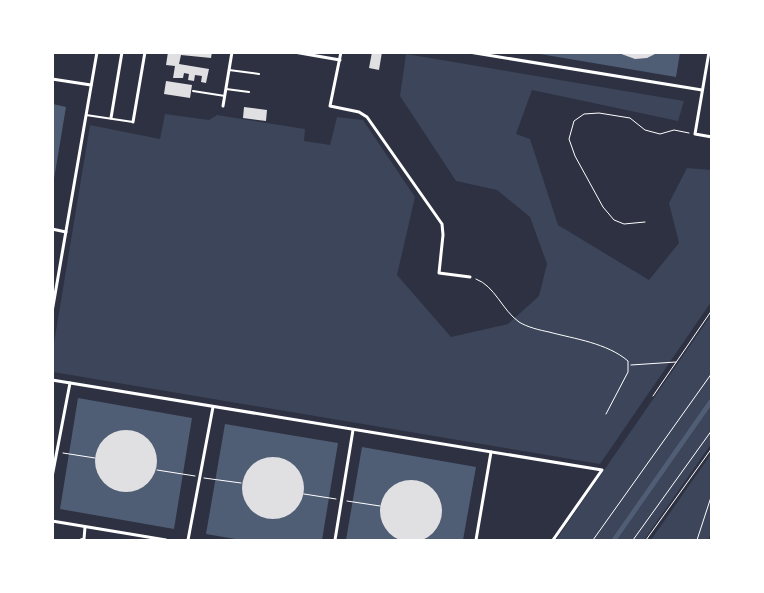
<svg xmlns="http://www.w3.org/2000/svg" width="764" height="593" viewBox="0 0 764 593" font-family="Arial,sans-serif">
<rect width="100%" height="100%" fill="#2d3142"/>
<g fill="#3c4559">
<path d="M406,54L684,101L678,121L532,90L516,134L530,139L558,225L649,280L679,243L669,203L687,168L711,170V302L600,464L53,372V349L90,125L160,139L165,114L209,120L217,115L305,129L304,141L330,145L337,117L363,120L415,197L397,275L451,337L508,324L539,296L547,264L530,217L497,190L456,181L400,96Z"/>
<path d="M711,315V397L611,540H556Z"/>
<path d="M711,406V444L644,540H617Z"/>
<path d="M711,454L712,531L708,540H651Z"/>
</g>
<g fill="#4f5d75">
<path d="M534,53H680L676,77Z"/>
<path d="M53,104L66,107L53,185L52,104Z"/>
<path d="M711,397V406L617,540H611Z"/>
<path d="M78,398L192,418L174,529L60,509Z"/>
<path d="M225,424L338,443L322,540H241L206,534Z"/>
<path d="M362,447L476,467L463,540H346Z"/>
</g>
<g fill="#e0e0e3">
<path d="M168,52H212L211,58L181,55L179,64L209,69L206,83L201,82L202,76L195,75L194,81L188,80L189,74L184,73L183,78H173L175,66L166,65Z"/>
<path d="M372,52H382L379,70L369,68Z"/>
<path d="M616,52H659L647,58L635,59Z"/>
<path d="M166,81L192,85L190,98L164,94Z"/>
<path d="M244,107L267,110L266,121L243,118Z"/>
<circle cx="126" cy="461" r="31"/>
<circle cx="273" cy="488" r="31"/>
<circle cx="411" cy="511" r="31"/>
</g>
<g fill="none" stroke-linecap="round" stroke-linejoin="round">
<g stroke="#fff" stroke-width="1">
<path d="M645,222L624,224L614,220L603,207L575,156L569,139L574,121L584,114L599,113L630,118L645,130L660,134L674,130L689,133"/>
<path d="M476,279C495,286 502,310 519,322C527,327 539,330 549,332C575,339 607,343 628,361V372L606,414"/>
<path d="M631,365L676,362"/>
<path d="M653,396L712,310"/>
<path d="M63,453L95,458"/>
<path d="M157,470L195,476"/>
<path d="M204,478L241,483"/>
<path d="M304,494L336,499"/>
<path d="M347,501L380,506"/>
<path d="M593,540L712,373"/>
<path d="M633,540L712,430"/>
<path d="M646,540L712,448"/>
<path d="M697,540L712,494"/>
</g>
<g stroke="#fff" stroke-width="2">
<path d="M229,70L259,74"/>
<path d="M226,89L249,92"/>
<path d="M193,91L225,96"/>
<path d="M86,115L133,122"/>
</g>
<g stroke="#fff" stroke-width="3">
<path d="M294,52L340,60"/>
<path d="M341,52L330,106L359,112L367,117L442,224L443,235L439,273L470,277"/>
<path d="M469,52L702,90"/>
<path d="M709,52L695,134L712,137"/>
<path d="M52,79L91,85"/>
<path d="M223,106L232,52"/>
<path d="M111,118L122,52"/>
<path d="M133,122L145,52"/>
<path d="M52,229L66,232"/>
<path d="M52,312L97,52"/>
<path d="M52,380L602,470L553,540"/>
<path d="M52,477L70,383"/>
<path d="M52,521L166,540"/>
<path d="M81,540L84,539L85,527"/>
<path d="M188,540L213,407"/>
<path d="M335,540L353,430"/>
<path d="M476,540L491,452"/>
</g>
</g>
<rect width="764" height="593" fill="none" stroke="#ffffff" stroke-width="108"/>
</svg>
